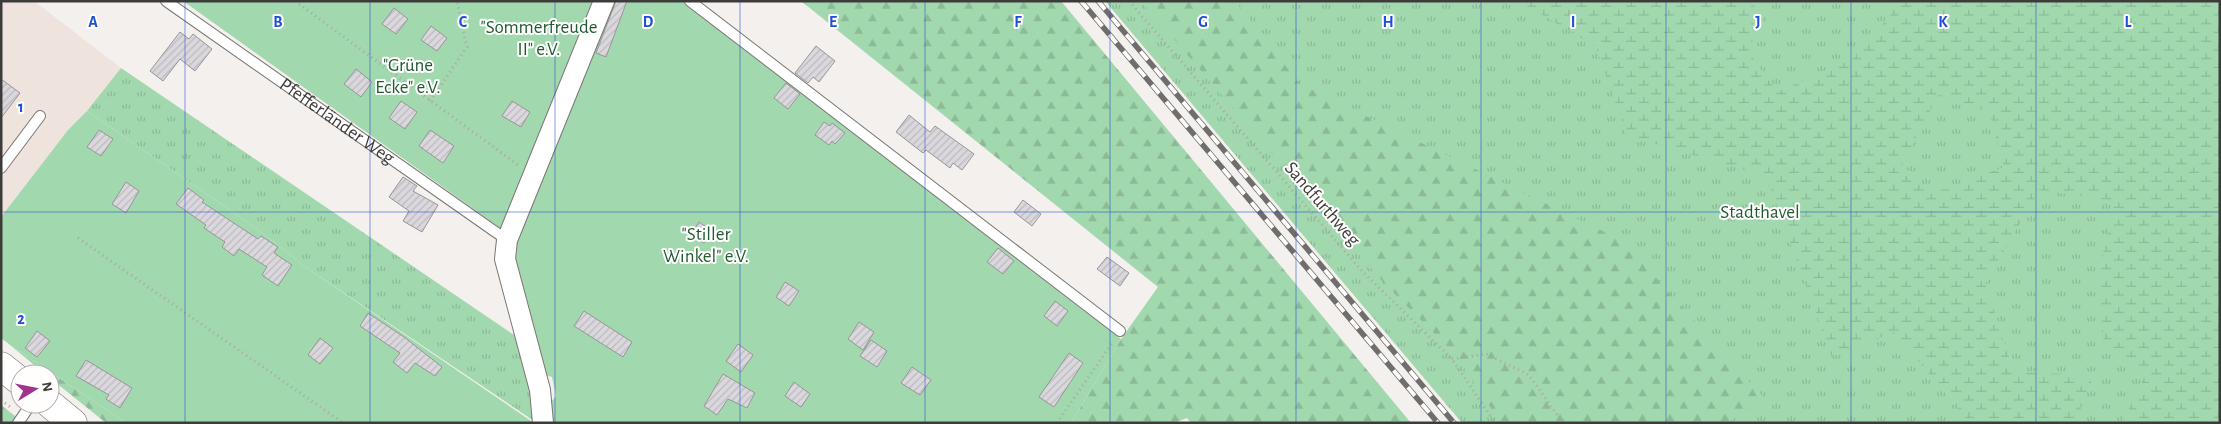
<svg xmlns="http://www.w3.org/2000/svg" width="2221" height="424" viewBox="0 0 2221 424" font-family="'Alegreya Sans',sans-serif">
<defs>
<pattern id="grass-tufts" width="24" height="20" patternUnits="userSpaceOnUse" patternTransform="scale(1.25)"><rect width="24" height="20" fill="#a1d8ae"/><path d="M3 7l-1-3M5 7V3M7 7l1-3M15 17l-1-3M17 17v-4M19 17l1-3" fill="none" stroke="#8cba97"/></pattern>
<pattern id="forest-firs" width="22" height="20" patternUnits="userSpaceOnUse" patternTransform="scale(1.25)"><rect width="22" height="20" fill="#a1d8ae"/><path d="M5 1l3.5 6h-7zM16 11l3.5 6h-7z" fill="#8cba97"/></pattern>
<pattern id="wetland-marsh" width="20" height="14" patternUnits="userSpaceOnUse" patternTransform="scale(1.25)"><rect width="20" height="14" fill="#a1d8ae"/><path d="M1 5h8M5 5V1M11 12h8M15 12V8" fill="none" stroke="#8cba97"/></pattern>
<pattern id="building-hatch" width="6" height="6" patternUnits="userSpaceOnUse" patternTransform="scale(1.25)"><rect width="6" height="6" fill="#dad8dc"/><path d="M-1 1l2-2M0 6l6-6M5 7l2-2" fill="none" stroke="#bcbabe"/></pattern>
</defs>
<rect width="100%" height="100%" fill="#f4f0ed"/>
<path fill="#efe4dd" d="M1,1H34L121,68L87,111L68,130L1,217Z"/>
<g fill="url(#grass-tufts)">
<path d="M1105,1H2220V423H1462Z"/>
<path d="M121,68L517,337L537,423L307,268L257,229L87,111Z"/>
</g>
<g fill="url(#forest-firs)">
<path d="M801,1H1061L1411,423H1191L1187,418L1174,423H1071L1121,339L1158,287Z"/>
<path d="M1141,1H1235L1300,84L1623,241L1764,398L1727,423H1501L1454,353L1383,282Z"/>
<path d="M10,345L126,423H106L50,378V374H45Z"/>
<path d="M1,405L24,423H1Z"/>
</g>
<path fill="url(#wetland-marsh)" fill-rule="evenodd" d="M1519,1H1754L1752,57L1777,92L1852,59L1893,12L1881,1H2220V423H2119L2123,421L2144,378L2104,344L2098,279L2114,201L2039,190L1985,284L2014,372L2094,375L2075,423H1970L1894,332L1832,357L1766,176L1627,136L1596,47ZM1939,94L1989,112L2004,167L1931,194L1902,164Z"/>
<g fill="#a1d8ae">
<path d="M183,1H596L503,230Z"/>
<path d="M612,1H682L1121,339L1071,423H550L551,402L556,396L552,377L546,375L512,253Z"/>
<path d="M87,111L257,229L307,268L534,423H126L10,345L1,338V217L68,130Z"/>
</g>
<g fill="url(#building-hatch)" stroke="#979599">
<path d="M616,1H627L606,57L596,53Z"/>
<path d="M394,8L408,19L396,34L382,24Z"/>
<path d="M431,26L447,38L437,51L421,40Z"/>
<path d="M180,32L189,39L193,34L212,49L195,71L180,59L163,81L150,71Z"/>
<path d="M816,46L835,61L819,82L813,77L808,83L795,73Z"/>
<path d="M356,69L372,82L361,97L344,84Z"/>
<path d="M1,79L20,93L1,118Z"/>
<path d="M786,83L800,94L788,109L774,98Z"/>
<path d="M401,101L417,112L405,129L389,118Z"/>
<path d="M512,101L530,112L521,127L502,116Z"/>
<path d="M909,115L930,132L935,126L974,154L962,170L953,163L950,168L926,150L923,153L896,132Z"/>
<path d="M824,122L830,126L832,123L845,133L835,144L832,141L829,145L815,135Z"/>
<path d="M99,130L113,139L101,156L87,147Z"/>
<path d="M430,130L454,146L443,163L419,146Z"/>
<path d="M403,177L417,186L413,191L438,205L422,232L403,221L409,211L389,197Z"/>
<path d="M126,182L139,191L126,213L112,204Z"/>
<path d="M188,188L204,200L202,202L258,239L261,236L278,247L274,253L292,265L278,286L262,275L267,267L239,249L234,256L222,247L225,242L204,228L206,225L176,204Z"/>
<path d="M1023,200L1041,214L1032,226L1014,212Z"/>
<path d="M699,222L712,231L704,243L690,235Z"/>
<path d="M998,248L1014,261L1003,274L987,262Z"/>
<path d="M1107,257L1129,273L1120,286L1097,269Z"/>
<path d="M785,282L799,291L789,306L776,297Z"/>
<path d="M1055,301L1068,311L1057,326L1044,316Z"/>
<path d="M584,311L632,342L623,357L574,326Z"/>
<path d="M368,313L404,337L442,367L435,376L415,363L407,373L393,362L400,353L360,326Z"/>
<path d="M859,322L874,332L863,350L848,339Z"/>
<path d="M37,331L50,341L37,357L25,348Z"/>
<path d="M320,338L333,348L320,364L308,355Z"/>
<path d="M871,340L887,351L877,367L860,356Z"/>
<path d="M738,344L753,355L741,372L726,361Z"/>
<path d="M1069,353L1083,363L1054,407L1039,397Z"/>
<path d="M86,360L132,388L120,408L106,399L109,395L76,376Z"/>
<path d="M912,367L931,380L920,395L901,383Z"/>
<path d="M723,374L755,393L747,408L728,399L717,415L704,406Z"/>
<path d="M794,382L810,394L801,407L785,396Z"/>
</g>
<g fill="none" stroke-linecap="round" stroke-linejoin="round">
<defs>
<g id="service">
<path id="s1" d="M166,1L507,240"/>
<path d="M690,1L1120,331"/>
<path d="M1,168L40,116"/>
<path d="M18,423L31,404"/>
</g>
<path id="minor" d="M543,423L540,390L505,259L507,240L604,1"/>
<g id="secondary">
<path d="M1,366L20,381"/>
<path d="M50,404L73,423"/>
</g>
</defs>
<use href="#service" stroke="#7a7674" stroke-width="12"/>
<use href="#minor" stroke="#7a7674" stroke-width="22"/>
<use href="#secondary" stroke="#7a7674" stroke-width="29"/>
<g stroke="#aaa7a5" stroke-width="3" stroke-dasharray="1 4" stroke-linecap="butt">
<path d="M295,1L518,165"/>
<path d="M1129,1L1362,271L1452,359L1495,423"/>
<path d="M430,101L467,47L457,1"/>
<path d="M78,238L343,423"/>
<path d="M1452,359L1486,354L1529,375L1563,423"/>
<path d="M1,400L13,409"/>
<path d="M1057,423L1112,343"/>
</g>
<use href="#service" stroke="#fff" stroke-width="10"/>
<use href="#minor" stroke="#fff" stroke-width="20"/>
<use href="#secondary" stroke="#fff" stroke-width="28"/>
<defs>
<g id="rail">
<path d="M1081,1L1438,423"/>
<path d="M1098,1L1454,423"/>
</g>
</defs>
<use href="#rail" stroke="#706e6c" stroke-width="5.5"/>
<use href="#rail" stroke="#fffefd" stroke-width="4" stroke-dasharray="11" stroke-linecap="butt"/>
</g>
<path fill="none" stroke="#1d4ed8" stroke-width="1" stroke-opacity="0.55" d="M185,1V423M370,1V423M555,1V423M740,1V423M925,1V423M1110,1V423M1296,1V423M1481,1V423M1666,1V423M1851,1V423M2036,1V423M1,212H2220"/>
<g text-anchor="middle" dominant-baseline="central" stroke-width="4" stroke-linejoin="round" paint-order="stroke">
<g font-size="19" fill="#205b34" stroke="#fffefd">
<text x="539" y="27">"Sommerfreude<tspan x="539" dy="22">II" e.V.</tspan></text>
<text x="408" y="65">"Grüne<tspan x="408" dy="22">Ecke" e.V.</tspan></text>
<text x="1760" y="212">Stadthavel</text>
<text x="706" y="234">"Stiller<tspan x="706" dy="22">Winkel" e.V.</tspan></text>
</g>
<g font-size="19" fill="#3e3c3b" stroke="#fffefd">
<text stroke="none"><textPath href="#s1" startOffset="209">Pfefferländer Weg</textPath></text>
<text transform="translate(1322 204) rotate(49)">Sandfurthweg</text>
</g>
</g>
<g font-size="16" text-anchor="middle" font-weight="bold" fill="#1d4ed8" stroke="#fffefd" stroke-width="4" stroke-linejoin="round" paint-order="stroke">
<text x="93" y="27">A</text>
<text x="278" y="27">B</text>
<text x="463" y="27">C</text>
<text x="648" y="27">D</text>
<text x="833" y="27">E</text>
<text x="1018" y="27">F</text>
<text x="1203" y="27">G</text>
<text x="1388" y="27">H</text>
<text x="1573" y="27">I</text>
<text x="1758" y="27">J</text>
<text x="1943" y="27">K</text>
<text x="2128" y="27">L</text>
<text x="21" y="112">1</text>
<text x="21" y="324">2</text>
</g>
<rect width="2221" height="424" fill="none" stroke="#3e3c3b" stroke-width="5"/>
<g transform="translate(35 389) rotate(80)"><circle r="24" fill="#fffefd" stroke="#b2b0af"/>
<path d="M0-4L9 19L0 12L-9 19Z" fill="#a2328f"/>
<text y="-8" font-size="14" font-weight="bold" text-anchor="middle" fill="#3e3c3b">N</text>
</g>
</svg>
